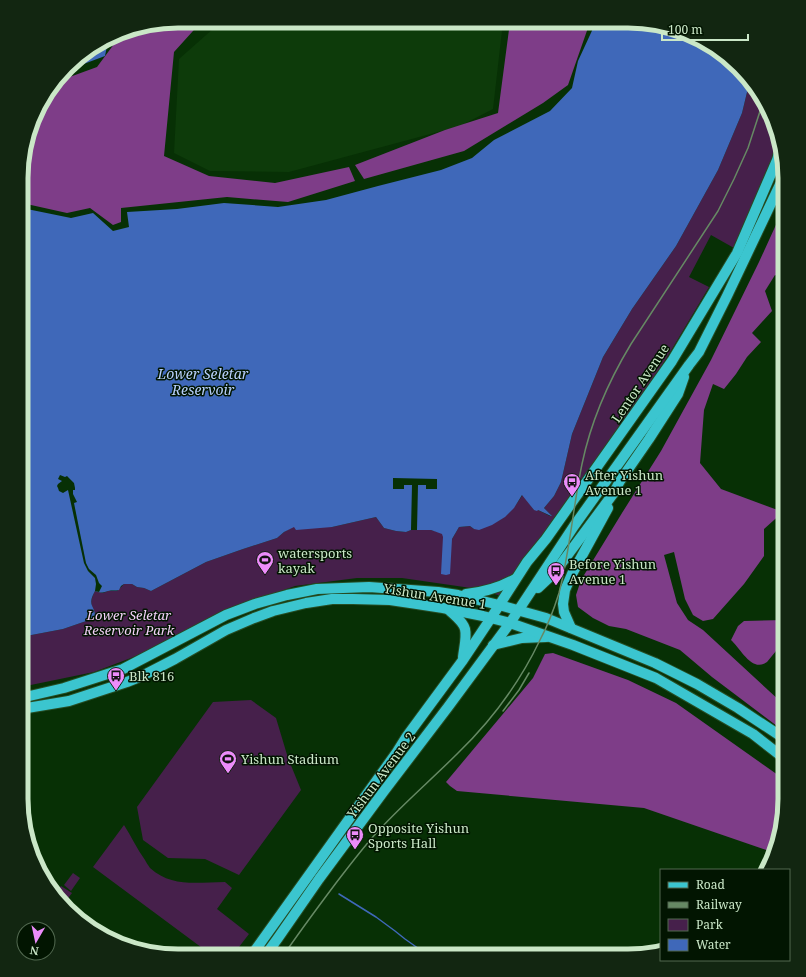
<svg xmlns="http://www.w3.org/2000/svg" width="806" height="977" viewBox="0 0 806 977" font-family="'Noto Serif',serif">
<rect width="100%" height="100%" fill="#073005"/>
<path fill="#0d3b0a" d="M233,21L503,22L493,109L460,126L289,172L210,171L174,153L179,59L214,28L232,30Z"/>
<g fill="#46204b">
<path d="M749,84L764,99L778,134L773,158L734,248L711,235L689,277L709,287L666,359L559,518L502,596L471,588L402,578H357L295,586L253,601L144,653L94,672L21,687V637L63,629L95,618C96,606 86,607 95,591L103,593L108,591H117L124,584H132L137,587L144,588L151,591L206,562L243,549L277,538L284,532L294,526L332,527L376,517L384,528L396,531L406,532L411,530H431L442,533L452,539L459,527L470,526L474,529C501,522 508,518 523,494L534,510H538L550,516H552L544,508L554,496L561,482L572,434L603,357L632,309L676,246L718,170L742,113Z"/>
<path d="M251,700L276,718L288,758L301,790L239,875L205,859L168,858L143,840L137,807L213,702Z"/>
<path d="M124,825C131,836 137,849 145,860C146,862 148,865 150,868C172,888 198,882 225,882L232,888L217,909L249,934L232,956H213L93,867Z"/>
<path d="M73,873L80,878L71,891L64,885Z"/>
<path d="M61,886L72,893L63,905L55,894Z"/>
</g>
<g fill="#7e3d88">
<path d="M178,21H202L174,52L164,156L209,176L275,183L349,167L355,181L288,202L227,197L121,208V222L113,225L90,208L67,213L22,203V157L42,100L56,82L97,67L120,36L136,28Z"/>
<path d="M510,22H590L568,85L543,103L464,151L364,179L355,165L445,130L498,113Z"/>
<path d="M785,205V279L775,275L765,291L772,311L752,333L761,342L747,357L736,374L724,389L713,384L704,410L700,463L721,489L783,512L764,529V556L744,584L713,619L703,621L693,615L685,599L674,552L664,555L677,603L688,620L703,630L780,701L785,704V732L712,677L680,650L626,629L609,626L593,618L578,607L576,595L581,580L622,513L661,451L711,360L759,262Z"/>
<path d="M785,620V640L767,662C752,673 741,649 731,640L738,626L744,621Z"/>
<path d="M553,653L628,680L676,703L785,780V809L772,852L644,808L457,791L450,786L446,782L533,678L545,654Z"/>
</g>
<g fill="#3f68b9">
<path d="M596,22H649L715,48L749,84L742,113L718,170L676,246L632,309L603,357L572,434L561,482L554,496L544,508L552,516H551L538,510L537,511L534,510L522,495L514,508L505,517L492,525L479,530L474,529L470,526L459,527L452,539L450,574L446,575L441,574L443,537L442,534L431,530H411L406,532L396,531L384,528L376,517L332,527L296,530L294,527L284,532L277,538L243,549L206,562L151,591L144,588L137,587L132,584H124L121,586L119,590C116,591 112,590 108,591C101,593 102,593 95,591C86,607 96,605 95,618L63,629L21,637L22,208L71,218L93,213L113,231L129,227L127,212L177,209L224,203L278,207L326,200L378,186L441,170L472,158L494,140L550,111L572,88L578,61Z"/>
<path d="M108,41L105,56L65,71L75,60Z"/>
</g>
<g fill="#073005">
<path d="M60,475L65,477L67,476L74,483L75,488V490H73V494L77,502L74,503L86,563L89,569L96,575L99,583L102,586L99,592L95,591L96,584L95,578L88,571L84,563L68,490L63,493L59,491L58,488L57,486L58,484L62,481L58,479Z"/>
<path d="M393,478L437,479V489H426V485H418L417,530H411L412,485H404V489H393Z"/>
</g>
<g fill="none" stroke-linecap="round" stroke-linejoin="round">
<path stroke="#3f68b9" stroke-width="1.5" d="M339,894L376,917L395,931L405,939L429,956"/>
<defs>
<path id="street" d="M286,954L289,956"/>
<g id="primary">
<path d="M538,588L555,572L613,494L620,481L649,439L678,394L684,377"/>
<path d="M466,594C485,592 499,588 515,579"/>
<path d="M449,610C454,615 463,621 465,629C467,637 464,648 463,657"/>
<path d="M571,628L564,612L563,604L565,590L572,574L608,508"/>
<path d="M493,645L522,638L546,637"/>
<path d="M21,698L64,688L123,669L226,615L255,604L287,595L317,589L369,587L438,592L458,595L499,605L546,618L655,663L697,684L738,708L785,739"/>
<path d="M21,709L69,701L127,682L142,676L175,659L226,630L254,618L273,611L306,603L332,599H353L390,600L417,604L443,608L483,616L510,623L573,645L656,678L753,734L785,759"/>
<path d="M251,956L397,752L407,736L463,660L491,618L527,562L546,539L672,361L737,253L777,160L781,146"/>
<path d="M265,956L278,938L319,879L384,791L448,707L510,623L574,526L689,365L699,352L727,296L785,174"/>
</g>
</defs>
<use href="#street" stroke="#264d24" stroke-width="8"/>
<use href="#primary" stroke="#264d24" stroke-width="12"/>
<use href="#street" stroke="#3c767a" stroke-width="6"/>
<use href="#primary" stroke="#3bc5cf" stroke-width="10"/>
<g stroke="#668964" stroke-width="1.5">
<path d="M503,711L519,690L529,673"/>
<path d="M283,956C300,931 318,907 336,883C350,865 364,846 380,829C404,803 432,779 458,753C491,721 520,682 540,640C548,625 554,609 559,593C570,551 573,507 582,464C591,421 608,382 631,344L718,211L734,179L748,148L764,99"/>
</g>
</g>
<defs>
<symbol id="bus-pin" viewBox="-11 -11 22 30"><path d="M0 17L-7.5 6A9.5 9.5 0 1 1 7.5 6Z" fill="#ec8cfa" stroke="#021501"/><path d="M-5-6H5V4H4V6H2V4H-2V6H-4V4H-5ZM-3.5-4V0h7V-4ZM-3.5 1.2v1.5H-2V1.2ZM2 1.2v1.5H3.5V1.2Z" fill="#111"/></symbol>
<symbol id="stadium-pin" viewBox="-11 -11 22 30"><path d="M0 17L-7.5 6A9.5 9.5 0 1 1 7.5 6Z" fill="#ec8cfa" stroke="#021501"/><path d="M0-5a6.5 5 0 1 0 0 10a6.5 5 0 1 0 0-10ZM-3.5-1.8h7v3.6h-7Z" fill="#111"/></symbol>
</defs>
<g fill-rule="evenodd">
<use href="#bus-pin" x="562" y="472" width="20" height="27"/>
<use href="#stadium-pin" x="255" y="550" width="20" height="27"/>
<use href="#bus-pin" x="546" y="561" width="20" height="27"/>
<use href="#bus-pin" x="106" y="666" width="20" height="27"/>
<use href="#stadium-pin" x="218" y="749" width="20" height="27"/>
<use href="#bus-pin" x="345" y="825" width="20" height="27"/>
</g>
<g text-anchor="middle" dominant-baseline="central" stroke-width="3" stroke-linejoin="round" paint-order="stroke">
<g font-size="13" fill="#cae7c7" stroke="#021501">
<text transform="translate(640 383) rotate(-56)">Lentor Avenue</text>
<text transform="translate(435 596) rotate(9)">Yishun Avenue 1</text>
<text transform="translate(381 775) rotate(-53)">Yishun Avenue 2</text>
</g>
<g font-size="13" fill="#cae7c7" stroke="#021501" text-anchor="start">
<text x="585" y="475">After Yishun<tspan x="585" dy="15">Avenue 1</tspan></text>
<text x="278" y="553">watersports<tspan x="278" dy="15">kayak</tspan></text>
<text x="569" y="564">Before Yishun<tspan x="569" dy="15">Avenue 1</tspan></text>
<text x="129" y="676">Blk 816</text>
<text x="241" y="759">Yishun Stadium</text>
<text x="368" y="828">Opposite Yishun<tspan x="368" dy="15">Sports Hall</tspan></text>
</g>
<g font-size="13" font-style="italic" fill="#f3d0f8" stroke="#021501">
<text x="129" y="615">Lower Seletar<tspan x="129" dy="15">Reservoir Park</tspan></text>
</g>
<g font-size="14" font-style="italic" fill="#b7cffb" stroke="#021501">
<text x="203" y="373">Lower Seletar<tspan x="203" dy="16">Reservoir</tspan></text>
</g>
</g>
<path d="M0 0H806V977H0ZM178 28H628A150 150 0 0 1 778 178V799A150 150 0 0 1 628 949H178A150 150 0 0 1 28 799V178A150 150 0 0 1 178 28Z" fill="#122611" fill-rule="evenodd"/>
<path fill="none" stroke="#cae7c7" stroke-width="5" d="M178 28H628A150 150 0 0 1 778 178V799A150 150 0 0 1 628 949H178A150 150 0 0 1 28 799V178A150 150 0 0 1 178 28Z"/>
<rect x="660" y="869" width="130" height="92" fill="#021501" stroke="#526950"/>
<rect x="668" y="882" width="20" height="6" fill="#3bc5cf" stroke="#526950"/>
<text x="696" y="889" font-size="12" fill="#cae7c7">Road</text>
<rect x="668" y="902" width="20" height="6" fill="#668964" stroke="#526950"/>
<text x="696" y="909" font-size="12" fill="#cae7c7">Railway</text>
<rect x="668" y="919" width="20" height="12" fill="#46204b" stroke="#526950"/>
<text x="696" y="929" font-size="12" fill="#cae7c7">Park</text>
<rect x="668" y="939" width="20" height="12" fill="#3f68b9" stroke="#526950"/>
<text x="696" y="949" font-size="12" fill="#cae7c7">Water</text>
<g transform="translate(36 941) rotate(189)"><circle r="19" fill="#021501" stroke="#526950"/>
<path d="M0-3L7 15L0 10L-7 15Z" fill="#ec8cfa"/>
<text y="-6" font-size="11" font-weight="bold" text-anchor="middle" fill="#cae7c7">N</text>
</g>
<path d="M662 34v6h86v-6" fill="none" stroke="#cae7c7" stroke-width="2"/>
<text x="668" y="34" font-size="12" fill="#cae7c7" stroke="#021501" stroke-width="3" paint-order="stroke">100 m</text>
</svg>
